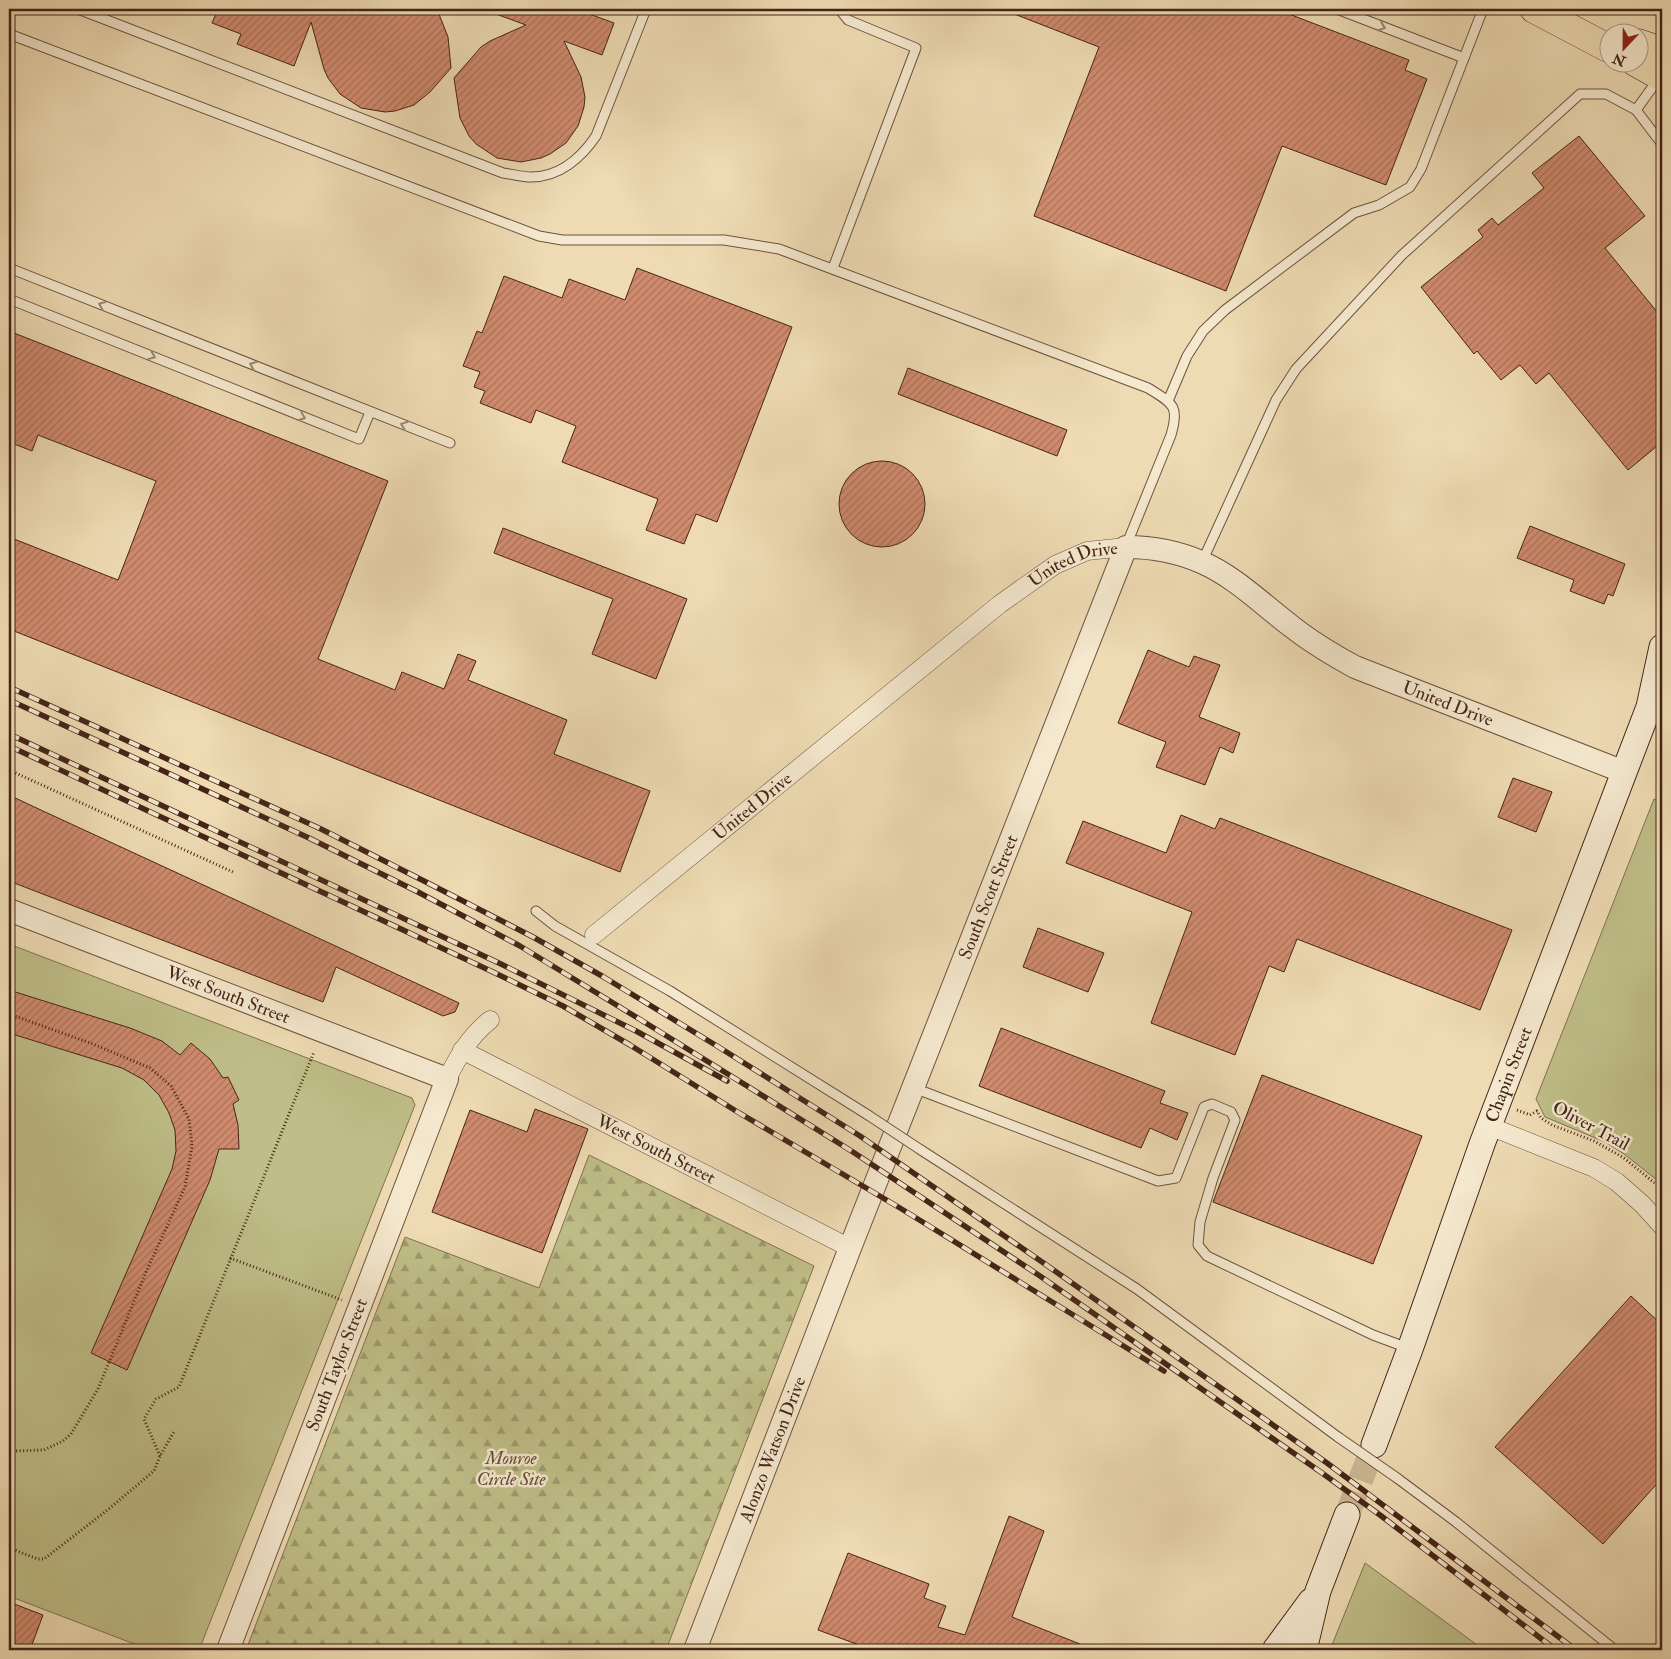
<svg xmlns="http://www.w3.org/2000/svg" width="1671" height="1659" viewBox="0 0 1671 1659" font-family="'IM FELL Double Pica',serif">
<defs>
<pattern id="forest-firs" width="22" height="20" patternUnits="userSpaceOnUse" patternTransform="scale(1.25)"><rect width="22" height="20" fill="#bfbe88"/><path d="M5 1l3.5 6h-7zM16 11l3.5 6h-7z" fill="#9d9a6e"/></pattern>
<pattern id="building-hatch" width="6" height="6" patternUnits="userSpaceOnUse" patternTransform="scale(1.25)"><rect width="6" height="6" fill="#d08b6e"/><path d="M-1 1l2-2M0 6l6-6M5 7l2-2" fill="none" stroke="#ab7159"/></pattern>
</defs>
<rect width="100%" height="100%" fill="#eedbb3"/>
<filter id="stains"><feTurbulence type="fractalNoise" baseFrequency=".004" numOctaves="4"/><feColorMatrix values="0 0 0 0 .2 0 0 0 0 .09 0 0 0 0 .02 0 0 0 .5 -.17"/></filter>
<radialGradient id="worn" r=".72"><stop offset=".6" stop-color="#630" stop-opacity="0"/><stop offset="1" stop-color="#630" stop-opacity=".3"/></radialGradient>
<g fill="#bfbe88" stroke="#827150">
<path d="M1654,799L1662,803V1184L1624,1154L1605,1142L1545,1117L1536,1099Z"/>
<path d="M9,944L412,1098L415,1105L199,1650H150L9,1596Z"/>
<path d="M1365,1563L1484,1650H1330Z"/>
</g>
<path fill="url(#forest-firs)" stroke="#827150" d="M589,1155L814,1266L666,1650H246L405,1237L539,1288Z"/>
<g fill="url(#building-hatch)" stroke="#452417">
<path d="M218,9H437L448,37L451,68L430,92L414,105L395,111L385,112L361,108L340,94L328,78L324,69L311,22L294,66L237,44L241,34L212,23Z"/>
<path d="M485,9H576L614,23L602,55L564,41L581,77L585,97L584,107L578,126L566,143L550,154L541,158L521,162L497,158L476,144L469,136L460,118L454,78L481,47L490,41L526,25L485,10Z"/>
<path d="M1004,9H1276L1409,60L1405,70L1427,79L1386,185L1282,146L1226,291L1034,216L1099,47L1004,10Z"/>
<path d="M1579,136L1645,216L1605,248L1662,318V442L1628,470L1549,373L1536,384L1520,365L1501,380L1477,351L1474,354L1421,287L1483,237L1478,230L1492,218L1498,225L1544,188L1532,173Z"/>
<path d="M637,268L792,327L717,522L696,514L684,544L646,530L658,499L562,462L576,426L536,410L531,423L480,403L485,391L474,387L480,372L463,366L477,331L482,333L504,276L562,298L569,279L625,300Z"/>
<path d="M9,331L388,481L318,659L395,690L402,672L444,689L458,654L476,661L468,680L567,720L554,754L650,791L620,872L9,629V537L118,580L156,481L38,435L32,451L9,442Z"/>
<path d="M908,368L1067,430L1057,456L898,394Z"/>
<circle cx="882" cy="504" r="43"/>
<path d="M1530,526L1625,564L1613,596L1608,594L1604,604L1570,591L1574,580L1517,558Z"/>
<path d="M503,528L687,599L656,679L592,654L613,599L494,553Z"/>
<path d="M1148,650L1189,667L1194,656L1220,665L1199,717L1240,733L1233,753L1220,747L1205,785L1156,767L1166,742L1118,723Z"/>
<path d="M1513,778L1552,792L1536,832L1498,817Z"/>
<path d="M9,795L43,811L459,1003L455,1012L443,1016L336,967L323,1002L9,881Z"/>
<path d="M1181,815L1215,829L1220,818L1512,930L1480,1010L1297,939L1284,972L1269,966L1235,1055L1151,1023L1192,912L1066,863L1083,821L1166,853Z"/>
<path d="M1038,928L1104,953L1088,992L1023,967Z"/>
<path d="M9,990L130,1028L162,1041L180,1055L191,1043L210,1059L223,1078L228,1077L239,1100L233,1104L238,1125L239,1149H219L210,1180L127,1370L91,1353L172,1169L176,1151L175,1130L169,1113L159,1095L144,1080L122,1068L9,1033Z"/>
<path d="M1001,1028L1165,1091L1160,1103L1188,1113L1177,1140L1150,1128L1141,1148L979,1086Z"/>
<path d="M1262,1075L1422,1136L1373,1264L1213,1202Z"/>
<path d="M535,1109L588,1129L542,1253L432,1212L470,1110L527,1132Z"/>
<path d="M1631,1296L1662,1325V1478L1603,1544L1495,1447Z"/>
<path d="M1009,1516L1044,1531L1012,1617L1095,1650H873L818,1630L848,1553L929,1584L924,1598L946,1606L938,1627L965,1635Z"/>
<path d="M9,1602L43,1615L30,1650L9,1642Z"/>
</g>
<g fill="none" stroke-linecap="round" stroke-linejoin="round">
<path stroke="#ccb694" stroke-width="25" stroke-dasharray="25 12" stroke-linecap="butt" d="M1347,1515L1374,1445"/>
<defs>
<g id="service">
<path d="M78,9L503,173C512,174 522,177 531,177C559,177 581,158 596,136L646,9"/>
<path d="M1337,9L1464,58"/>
<path d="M9,34L539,236L562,240H724L779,249L1148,388C1172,403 1180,405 1171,435L1126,546"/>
<path d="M1636,110L1662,144"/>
<path d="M9,268L450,443"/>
<path d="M833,268L916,48L848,20L839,9"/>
<path d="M9,299L359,439L370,412"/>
<path d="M1168,401L1187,356L1203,331L1225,310L1354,213L1379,205L1410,187L1421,169L1483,9"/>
<path d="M1202,562L1276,400L1296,369L1402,255L1580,94H1606L1636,110L1659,78"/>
<path d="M536,911L555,926L670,991L868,1115"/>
<path d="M914,1088L1158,1181L1176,1178L1204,1107L1212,1104L1231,1112L1235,1120L1213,1178L1200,1222L1198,1245L1207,1256L1373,1335L1408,1348"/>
<path d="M921,1150L1137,1289L1338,1437"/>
<path d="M1397,1478L1456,1522L1615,1650"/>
</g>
<g id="minor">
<path id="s1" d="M594,935L1000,604L1055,565L1087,551L1126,547"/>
<path id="s2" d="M462,1050L850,1248"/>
<path d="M447,1079C459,1055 469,1037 490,1020"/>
<path d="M1489,1126L1594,1168L1617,1182L1642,1204L1662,1226"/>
</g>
<g id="tertiary">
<path id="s3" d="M9,910L447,1079L228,1650"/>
<path id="s4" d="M695,1650L850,1248L1126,547C1153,547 1176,551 1201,562C1234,576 1262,604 1291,626C1311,642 1333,655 1355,667L1624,772"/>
</g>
<g id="secondary">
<path id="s5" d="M1374,1445L1410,1349L1482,1144L1649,707L1662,647"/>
<path d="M1275,1650L1311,1601"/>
<path d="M1304,1650L1318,1591L1347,1515"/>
</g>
<g id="primary">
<path d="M1534,9L1608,48"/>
<path d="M1638,43L1662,51"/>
<path d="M1635,62L1662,77"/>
</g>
</defs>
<use href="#service" stroke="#6f523e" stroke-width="11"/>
<use href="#minor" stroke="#6f523e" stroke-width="19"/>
<use href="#tertiary" stroke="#6f523e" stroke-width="24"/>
<use href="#secondary" stroke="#452417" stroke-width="27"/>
<use href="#primary" stroke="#452417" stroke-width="29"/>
<g stroke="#452417" stroke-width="3" stroke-dasharray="1 2.5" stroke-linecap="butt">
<path d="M1646,9L1662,15"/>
<path d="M9,770L233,872"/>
<path d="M9,1014L93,1044L150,1068L171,1086L189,1119L192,1146L185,1187L146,1272L98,1389L71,1434L63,1441L44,1450L13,1451L9,1449"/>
<path d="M1517,1110L1530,1115L1537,1111L1541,1118L1552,1125L1594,1141L1624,1158L1662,1189"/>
<path d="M230,1258L342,1300"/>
<path d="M160,1456L144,1419L156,1399L179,1387L314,1052"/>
<path d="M9,1548L38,1559H44L110,1508L154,1471L160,1456L175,1430"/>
</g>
<use href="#service" stroke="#f4e8ce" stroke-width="9"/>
<use href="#minor" stroke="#f4e8ce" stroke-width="18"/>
<use href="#tertiary" stroke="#f4e8ce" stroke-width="22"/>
<use href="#secondary" stroke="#f4e8ce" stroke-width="25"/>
<use href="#primary" stroke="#eedbb3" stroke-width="28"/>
<defs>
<g id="rail">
<path d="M9,687L321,829L424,881L533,937L602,976L717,1046L860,1136L1045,1264L1327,1463L1576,1650"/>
<path d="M9,700L309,838L416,891L520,946L641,1020L853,1152L1040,1276L1322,1473L1380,1515L1556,1650"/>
<path d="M9,734L501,964L636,1031L727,1081"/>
<path d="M9,746L493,972L563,1006L630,1045L736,1111L900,1208L1164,1371"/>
</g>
</defs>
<use href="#rail" stroke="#452417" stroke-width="5.5"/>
<use href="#rail" stroke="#f4e8ce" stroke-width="4" stroke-dasharray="11" stroke-linecap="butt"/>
<defs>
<g id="service-bridge">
<path d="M868,1115L921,1150"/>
<path d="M1338,1437L1397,1478"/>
</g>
</defs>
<use href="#service-bridge" stroke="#6f523e" stroke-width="11" stroke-linecap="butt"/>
<use href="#service-bridge" stroke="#f4e8ce" stroke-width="9"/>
</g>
<defs><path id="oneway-chevron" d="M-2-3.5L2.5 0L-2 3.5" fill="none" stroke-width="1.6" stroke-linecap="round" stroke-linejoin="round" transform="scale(1.25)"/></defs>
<g stroke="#9c8672">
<use href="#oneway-chevron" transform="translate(1382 27) rotate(21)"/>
<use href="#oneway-chevron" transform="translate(102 305) rotate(-158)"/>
<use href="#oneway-chevron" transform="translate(152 356) rotate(22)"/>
<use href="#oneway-chevron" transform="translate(253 365) rotate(-158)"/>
<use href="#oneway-chevron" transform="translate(302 417) rotate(22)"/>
<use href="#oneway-chevron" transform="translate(404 425) rotate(-159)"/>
</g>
<g text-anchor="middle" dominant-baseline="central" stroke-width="5" stroke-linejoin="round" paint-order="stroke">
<g font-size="18" fill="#452417" stroke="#f4e8ce">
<text stroke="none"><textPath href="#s1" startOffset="609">United Drive</textPath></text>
<text stroke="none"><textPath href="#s4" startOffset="1548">United Drive</textPath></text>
<text stroke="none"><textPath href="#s1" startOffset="204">United Drive</textPath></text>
<text stroke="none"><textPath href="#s4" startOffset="808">South Scott Street</textPath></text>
<text stroke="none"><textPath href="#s3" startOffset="235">West South Street</textPath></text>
<text stroke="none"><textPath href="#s5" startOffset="394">Chapin Street</textPath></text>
<text transform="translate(1591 1126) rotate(28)">Oliver Trail</text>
<text stroke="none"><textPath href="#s2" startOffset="218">West South Street</textPath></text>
<text transform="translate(337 1365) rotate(-69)">South Taylor Street</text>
<text stroke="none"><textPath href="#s4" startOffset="215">Alonzo Watson Drive</textPath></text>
</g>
<g font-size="18" font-style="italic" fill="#644a33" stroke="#f4e8ce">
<text x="511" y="1458">Monroe<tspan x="511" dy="21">Circle Site</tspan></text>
</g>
</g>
<rect width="1671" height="1659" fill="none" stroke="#eedbb3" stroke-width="30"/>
<rect x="10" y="10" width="1651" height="1639" fill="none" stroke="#452417" stroke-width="2.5"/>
<rect x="15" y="15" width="1641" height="1629" fill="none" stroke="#452417"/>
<g transform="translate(1624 48) rotate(202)"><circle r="24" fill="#f4e8ce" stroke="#ae9a85"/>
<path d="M0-4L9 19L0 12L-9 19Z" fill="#8f2418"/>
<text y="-8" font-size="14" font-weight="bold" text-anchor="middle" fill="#452417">N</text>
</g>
<rect width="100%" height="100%" filter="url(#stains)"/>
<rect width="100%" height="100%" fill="url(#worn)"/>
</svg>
